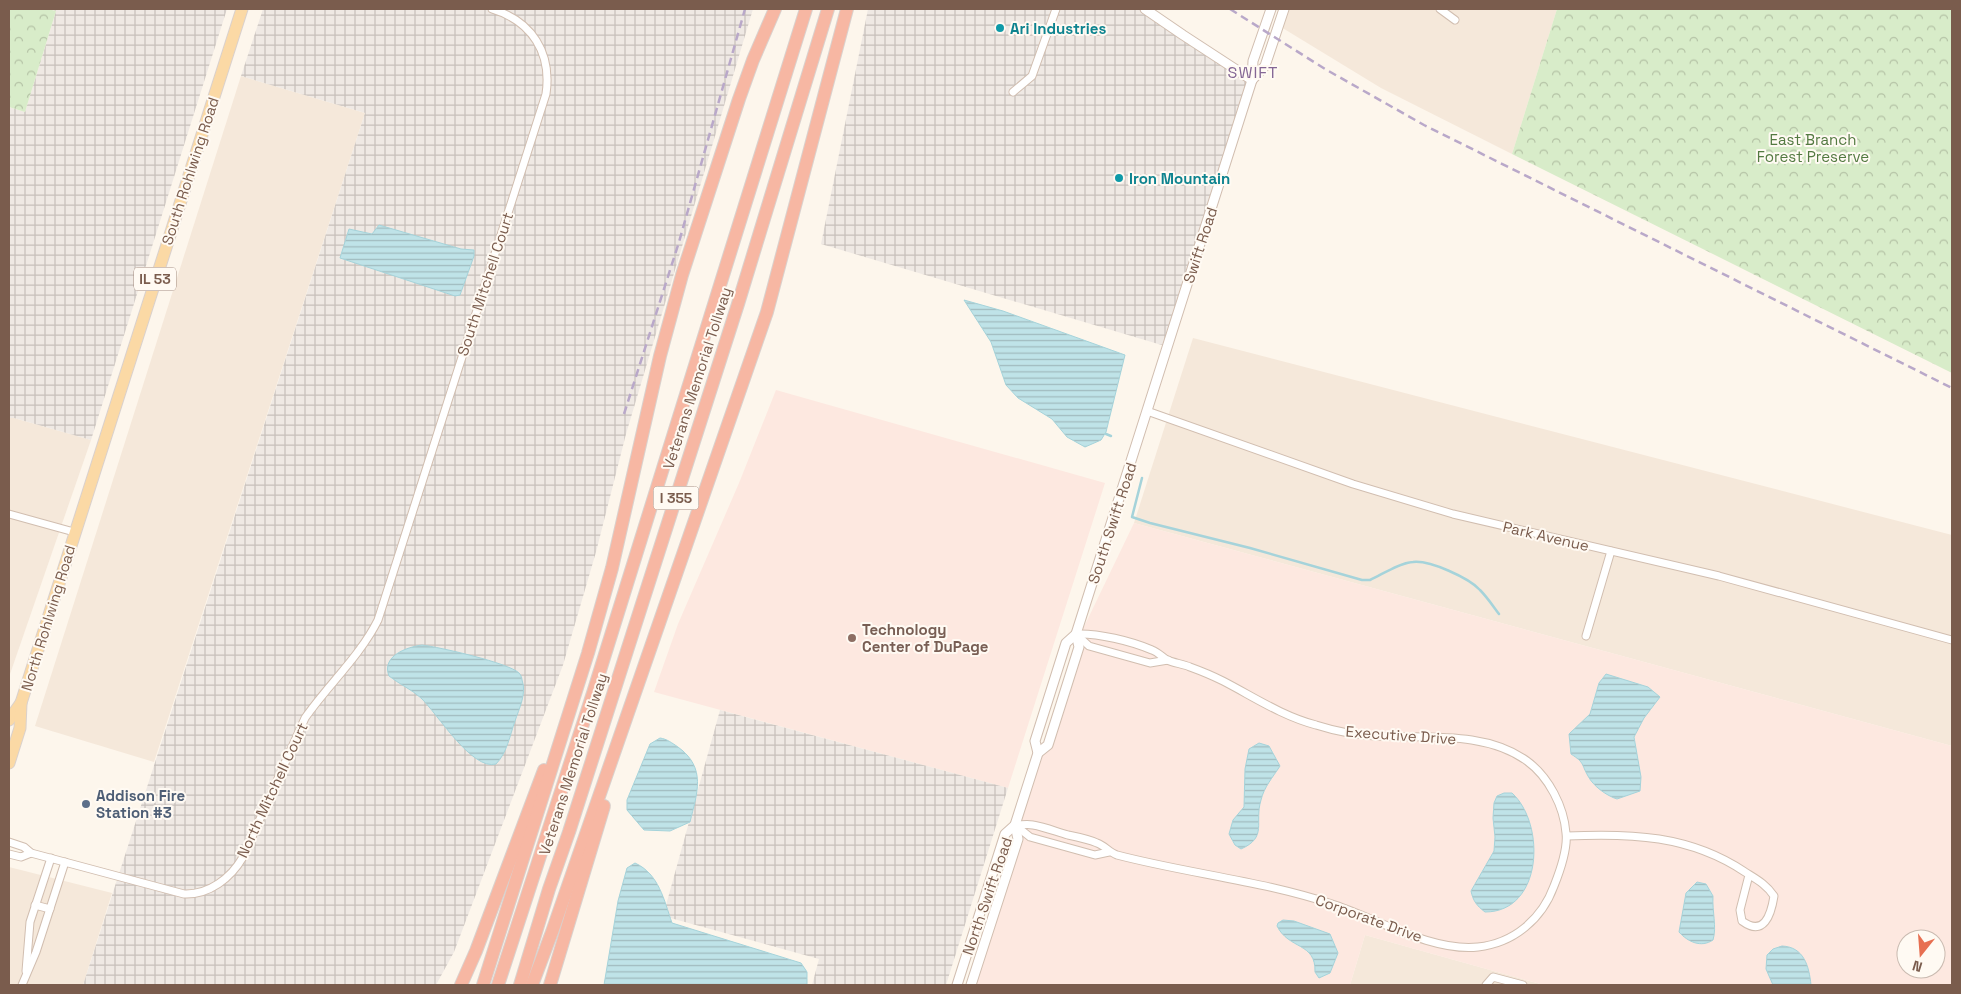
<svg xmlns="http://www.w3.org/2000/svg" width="1961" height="994" viewBox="0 0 1961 994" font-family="'Space Grotesk',sans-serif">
<defs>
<pattern id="industrial-grid" width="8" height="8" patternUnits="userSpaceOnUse" patternTransform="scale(1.25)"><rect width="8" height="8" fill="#efe9e4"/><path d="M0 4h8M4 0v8" fill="none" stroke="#c7c0bb"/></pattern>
<pattern id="forest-crowns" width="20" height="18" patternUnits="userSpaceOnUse" patternTransform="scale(1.25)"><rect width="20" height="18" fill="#d8ecc9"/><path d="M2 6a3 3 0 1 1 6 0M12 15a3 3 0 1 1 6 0" fill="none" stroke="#b4c2a5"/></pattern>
<pattern id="water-rules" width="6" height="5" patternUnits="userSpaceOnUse" patternTransform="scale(1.25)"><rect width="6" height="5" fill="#bfe3e8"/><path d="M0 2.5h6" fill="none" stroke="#a0bbbe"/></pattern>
</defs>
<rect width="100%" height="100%" fill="#fdf6ec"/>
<g fill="#f5e8da">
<path d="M1281,9H1557L1512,154L1381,88L1276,24Z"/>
<path d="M241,76L365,113L154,762L35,726Z"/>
<path d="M1193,338L1952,535V746L1134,523Z"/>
<path d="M9,418H14L91,440L9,677Z"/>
<path d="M9,867L112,893L83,985H9Z"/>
<path d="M1365,935L1544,985H1350Z"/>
</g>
<g fill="#fde8e0" fill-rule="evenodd">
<path d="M776,390L1105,483L1008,788L654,692L678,624L739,483Z"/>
<path d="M1134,523L1952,746V985H1544L1365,935L1350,985H966L1082,631ZM1906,939H1936V969H1906Z"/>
</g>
<g fill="url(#industrial-grid)">
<path d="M48,9H227L91,440L14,418H9V107L25,112L56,11Z"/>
<path d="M263,9H753L626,434L596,552L563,665L454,952L436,985H83L365,113L241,76Z"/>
<path d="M868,9H1139L1249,82L1165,346L821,244Z"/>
<path d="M720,710L1008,788L946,985H812L819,959L663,916Z"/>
</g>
<g fill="url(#forest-crowns)">
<path d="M9,9H48L56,11L25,112L9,107Z"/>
<path d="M1557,9H1952V373L1512,154Z"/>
</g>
<g fill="url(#water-rules)" stroke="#a5d3da">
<path d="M379,225L461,249L474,250V256L460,295L455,296L340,258L349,229L372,234Z"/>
<path d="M964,300L1003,311L1125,355L1106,432L1101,440L1085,447L1067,437L1052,419L1018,398L1006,385L991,342Z"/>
<path d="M422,645C439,647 509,663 519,673C521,675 522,678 522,680C527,693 519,709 515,721C510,735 507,753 496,764C472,771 437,713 421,698C411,689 399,684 389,676C381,656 407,647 422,645Z"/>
<path d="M1606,674L1648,687L1660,697L1644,718L1634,737L1641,777L1640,791L1617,799C1607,796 1593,786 1588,776C1581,764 1585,763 1571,754L1569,734L1590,714L1599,683Z"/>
<path d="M660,738C667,739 672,743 678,747C707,768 697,793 690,822L670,831L644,830L627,810V800L650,744Z"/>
<path d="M1259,743L1269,746L1280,766C1273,777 1264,787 1261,800C1254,823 1268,837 1241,849L1235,845L1229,834L1233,820L1244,807L1245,769L1249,749Z"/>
<path d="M1504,793H1512C1546,824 1543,912 1485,912C1477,906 1473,901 1471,891L1494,851L1495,837L1493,818L1494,803L1497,796Z"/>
<path d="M635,863C659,874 664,900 672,923L801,963L807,972V985H604L618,901L627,868Z"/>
<path d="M1697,882L1706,884L1713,896C1712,911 1717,927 1713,940C1701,948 1688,942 1679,932L1686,893Z"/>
<path d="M1283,920L1294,921L1330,934L1338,953L1330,973L1319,978L1315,972C1316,942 1289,950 1277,926L1278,923Z"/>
<path d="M1782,946C1804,947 1809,966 1811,985H1773L1766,969L1767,955L1773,949Z"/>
</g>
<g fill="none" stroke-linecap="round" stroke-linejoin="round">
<g stroke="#a5d3da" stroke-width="2.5">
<path d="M1106,434L1111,436"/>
<path d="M1142,478L1132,517L1150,523L1250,548L1362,580H1370C1383,574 1399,563 1413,562C1430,560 1469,578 1480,590C1487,597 1493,606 1499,614"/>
</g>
<defs>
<g id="minor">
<path d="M1440,9L1455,20"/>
<path d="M1013,92L1032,76L1056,9"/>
<path d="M1147,411L1353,484L1453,514L1719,576L1952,640"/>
<path d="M9,514L74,532"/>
<path d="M1076,634L1089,646L1150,663L1168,660"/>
<path d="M1586,636L1611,551"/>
<path d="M1015,825C1021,825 1028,824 1033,825C1045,827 1057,832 1068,835C1078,837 1088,839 1097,843C1105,846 1109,852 1117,855C1190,874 1264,881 1335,905C1377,919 1433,952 1478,947C1514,943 1542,919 1554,886C1560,871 1568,849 1566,833C1564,807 1549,777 1527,761C1484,730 1425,739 1375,736C1355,735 1335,731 1316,725C1282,716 1254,697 1223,681C1213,676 1201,671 1190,667C1183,664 1174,663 1167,660C1162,657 1158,652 1152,650C1131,641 1098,633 1076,634"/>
<path d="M1015,825L1030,837L1095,855L1109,852"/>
<path d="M1567,836C1630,833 1690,835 1745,872C1756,879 1766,884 1774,896C1771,915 1764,937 1742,921L1740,910L1749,875"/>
<path d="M9,842L24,847L31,853L184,894C209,895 231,878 243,857L305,718C328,685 360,656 378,620L546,94C552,53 532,21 492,9"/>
<path d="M9,854L21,857L31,853"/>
<path d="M35,905L50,909"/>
<path d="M26,971L30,922L51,858"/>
<path d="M22,985L36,952L65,862"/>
<path d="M1486,985L1493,977L1523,985"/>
</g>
<g id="tertiary">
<path d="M1145,9L1183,35L1252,80"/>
<path d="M1252,80L1265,66L1284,9"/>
<path d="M1038,753L1048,745L1079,647L1076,634"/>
<path d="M957,985L1005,834L1015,825"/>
<path d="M971,985L1018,839L1015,825L1038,753L1035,741L1066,643L1076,634L1252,80L1253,61L1271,9"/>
</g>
<g id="primary">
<path d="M9,720L21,703"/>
<path d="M9,763L20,728L21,703L35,659L242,9"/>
</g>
<g id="motorway">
<path d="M461,985L476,951L544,770"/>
<path d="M483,985L588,653L612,568L660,356L682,275L739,99L753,60L775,9"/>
<path d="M498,985L593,693L806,9"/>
<path d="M520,985L549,889L569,832L738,304L828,9"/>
<path d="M532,985L552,932L767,312L847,9"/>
<path d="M550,985L604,806"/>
</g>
</defs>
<use href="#minor" stroke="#d1beb0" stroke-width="9"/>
<use href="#tertiary" stroke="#d1beb0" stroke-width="11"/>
<use href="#primary" stroke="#dad1cd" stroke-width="13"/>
<use href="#motorway" stroke="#dad1cd" stroke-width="14"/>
<use href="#minor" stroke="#fff" stroke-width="7"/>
<use href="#tertiary" stroke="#fff" stroke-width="9"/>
<use href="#primary" stroke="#fbd9a5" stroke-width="11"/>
<use href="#motorway" stroke="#f7b7a3" stroke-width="12"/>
<g stroke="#b9a8c9" stroke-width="2.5" stroke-dasharray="8 5" stroke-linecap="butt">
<path d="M1230,9L1325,69L1424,125L1952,388"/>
<path d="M624,414L679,242L745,9"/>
</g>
</g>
<g fill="#0f9aa8" stroke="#fffaf3" stroke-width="2">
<circle cx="1000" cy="28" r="5"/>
<circle cx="1119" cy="178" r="5"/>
</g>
<circle fill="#8d6e63" stroke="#fffaf3" stroke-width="2" cx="852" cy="638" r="5"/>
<circle fill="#5c6f8a" stroke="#fffaf3" stroke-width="2" cx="86" cy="804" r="5"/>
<g text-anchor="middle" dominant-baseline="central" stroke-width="4" stroke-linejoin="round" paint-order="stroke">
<g fill="#fffaf3" stroke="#a28b7f" stroke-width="1">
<rect x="134" y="267.5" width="42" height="23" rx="4"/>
<rect x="653.5" y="486.5" width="45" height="23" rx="4"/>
</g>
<g font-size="14" font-weight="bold" fill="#7a5c4d">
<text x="155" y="279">IL 53</text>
<text x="676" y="498">I 355</text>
</g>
<g font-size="15" font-weight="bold" fill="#0d838f" stroke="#fffaf3" text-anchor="start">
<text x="1010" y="28">Ari Industries</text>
<text x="1129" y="178">Iron Mountain</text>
</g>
<g font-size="15" fill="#537a41" stroke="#fffaf3">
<text x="1813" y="139">East Branch<tspan x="1813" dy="17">Forest Preserve</tspan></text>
</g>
<g font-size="15" fill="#7a5c4d" stroke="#fffaf3">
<text transform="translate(190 171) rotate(-72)">South Rohlwing Road</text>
<text transform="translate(1200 245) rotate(-72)">Swift Road</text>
<text transform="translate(485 284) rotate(-72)">South Mitchell Court</text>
<text transform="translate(697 378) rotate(-72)">Veterans Memorial Tollway</text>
<text transform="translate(1112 523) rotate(-72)">South Swift Road</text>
<text transform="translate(1546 536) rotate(13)">Park Avenue</text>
<text transform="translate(48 618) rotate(-73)">North Rohlwing Road</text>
<text transform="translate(1401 735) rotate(4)">Executive Drive</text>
<text transform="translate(573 764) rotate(-72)">Veterans Memorial Tollway</text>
<text transform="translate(272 790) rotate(-65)">North Mitchell Court</text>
<text transform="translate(987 896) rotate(-71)">North Swift Road</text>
<text transform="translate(1369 918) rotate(20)">Corporate Drive</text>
</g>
<g font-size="15" font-weight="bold" fill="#785e54" stroke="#fffaf3" text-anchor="start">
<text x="862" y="629">Technology<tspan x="862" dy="17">Center of DuPage</tspan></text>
</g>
<g font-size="15" font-weight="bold" fill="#4e5e75" stroke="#fffaf3" text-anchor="start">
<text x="96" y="795">Addison Fire<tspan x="96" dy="17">Station #3</tspan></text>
</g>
<g font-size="16" letter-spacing="1" fill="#846695" stroke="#fffaf3">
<text x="1253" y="72">SWIFT</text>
</g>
</g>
<rect width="1961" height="994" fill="none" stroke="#7a5c4d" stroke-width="20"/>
<g transform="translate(1921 954) rotate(197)"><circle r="24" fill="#fffaf3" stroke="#cabbb1"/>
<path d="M0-4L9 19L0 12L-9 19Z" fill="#e76f51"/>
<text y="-8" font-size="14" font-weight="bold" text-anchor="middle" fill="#7a5c4d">N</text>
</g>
</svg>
